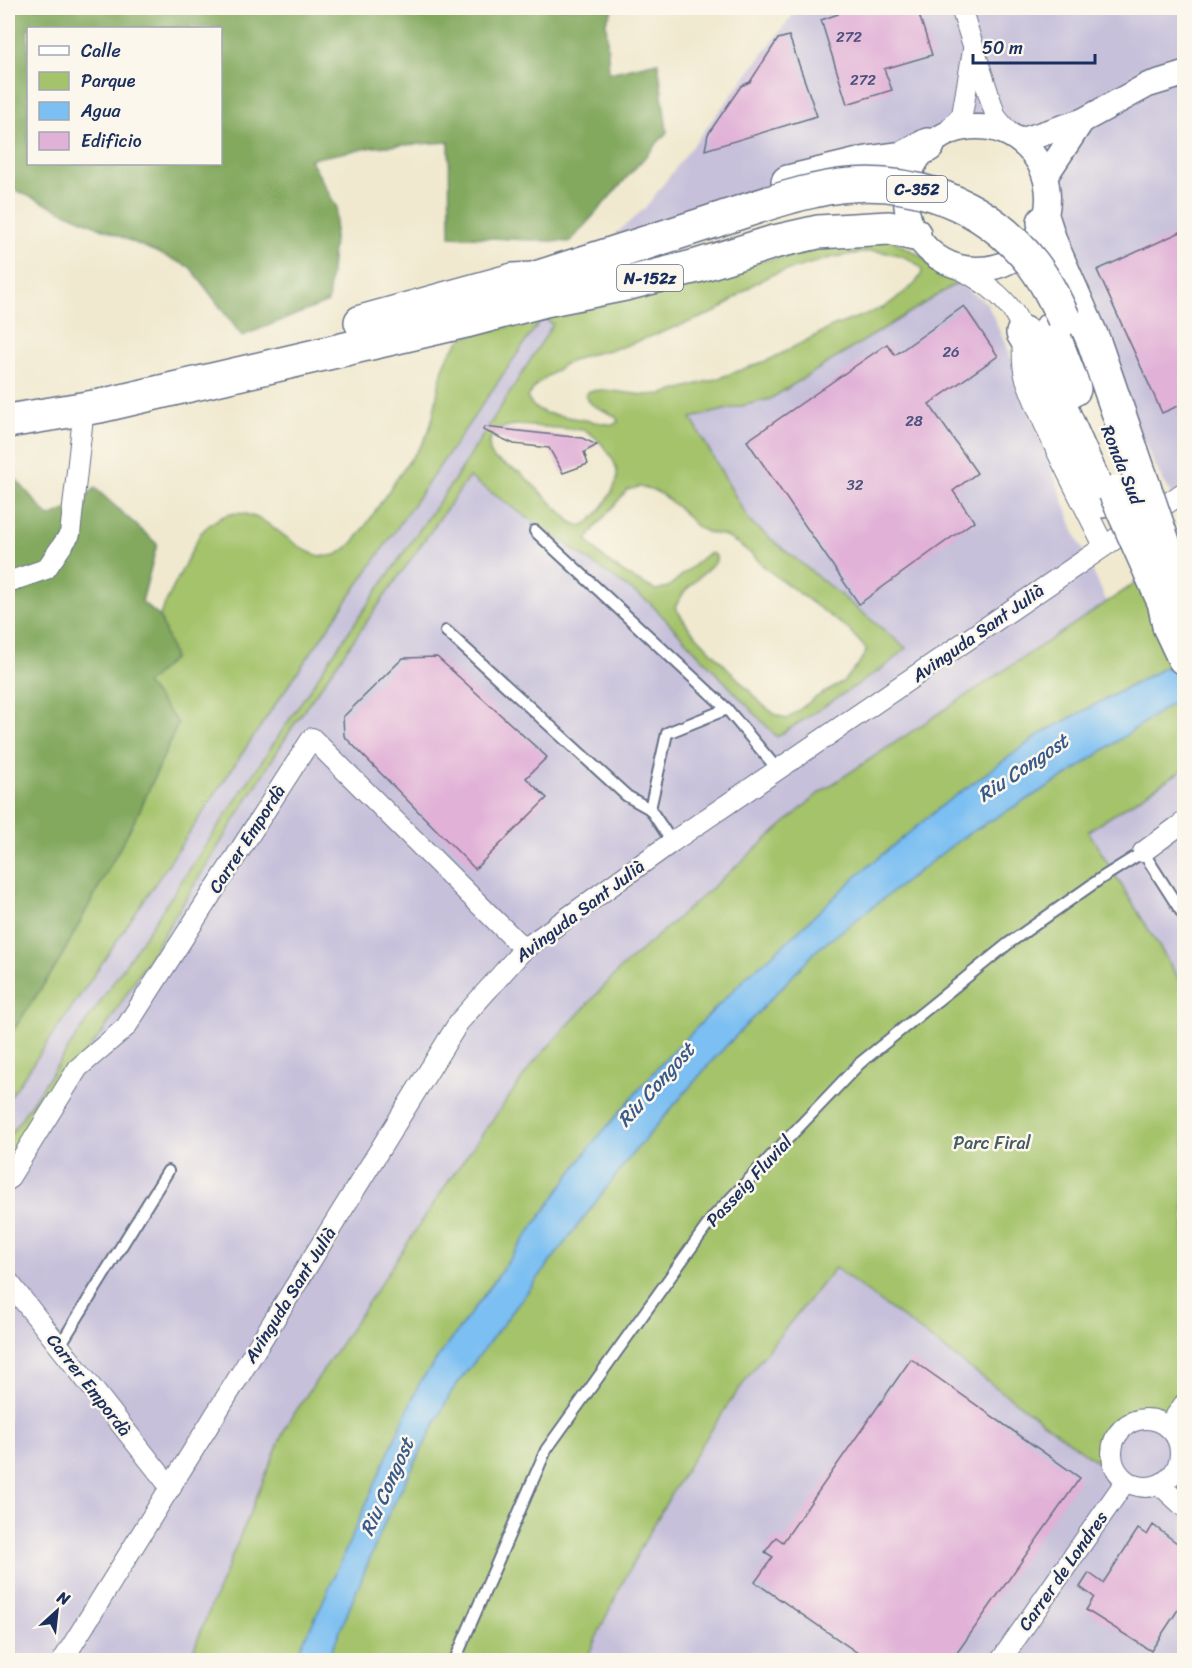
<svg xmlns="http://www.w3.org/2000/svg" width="1192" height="1668" viewBox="0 0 1192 1668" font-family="Sriracha,sans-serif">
<rect width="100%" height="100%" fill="#fbf7ec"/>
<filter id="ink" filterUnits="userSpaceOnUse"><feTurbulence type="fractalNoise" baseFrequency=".0167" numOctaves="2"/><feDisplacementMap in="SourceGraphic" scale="12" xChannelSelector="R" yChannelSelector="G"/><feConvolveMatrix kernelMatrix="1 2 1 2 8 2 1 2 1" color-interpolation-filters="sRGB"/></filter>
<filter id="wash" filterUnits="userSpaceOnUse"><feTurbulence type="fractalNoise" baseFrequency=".008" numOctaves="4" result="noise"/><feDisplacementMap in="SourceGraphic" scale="24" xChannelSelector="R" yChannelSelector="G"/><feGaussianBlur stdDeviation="1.35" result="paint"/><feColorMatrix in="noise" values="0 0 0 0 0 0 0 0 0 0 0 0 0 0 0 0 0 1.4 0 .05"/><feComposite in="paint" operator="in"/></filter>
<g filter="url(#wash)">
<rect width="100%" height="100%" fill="#f0e9cf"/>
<g fill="#c6c0da">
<path d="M798,8H1184V513L1161,477L1094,342L1044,222L1048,197L1045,177L1040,164L1030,151L1011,135L986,127H969L611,238L645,208Z"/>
<path d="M957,283L987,303L1009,352L1075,533L1107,602L819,793L620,969L534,1062L448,1182L286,1426L200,1633L190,1660H8V1162L75,1065L103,1032L293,726L469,477L650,603L778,737L905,648L750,522L691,418L771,399Z"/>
<path d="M542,317L553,325L461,470L334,653L175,891L8,1138V1100L94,975L270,712Z"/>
<path d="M1184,769V987L1088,831Z"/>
<path d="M835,1268L1097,1462L1111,1451L1114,1439L1121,1429L1132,1421L1144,1419L1156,1420L1168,1427L1184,1404V1660H586L649,1531L710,1434L755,1367Z"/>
</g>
<g fill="#a4c36b" stroke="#607964" stroke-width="1.5" fill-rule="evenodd">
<path d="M888,238L921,256L957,283L770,399L691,418L750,522L906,648L886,666L777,737L650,603L469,477L293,726L103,1032L75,1065L8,1162V1138L175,891L334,653L461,470L553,324L542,318L270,712L94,975L8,1100V1038L58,963L140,810L178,724L146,684L161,612L200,534C257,471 292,573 338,554C348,549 358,537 364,528C377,508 391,487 405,467C412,456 423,445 428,433C441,401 434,359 465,337L758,262L858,241ZM872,251C891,253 907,254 921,268L922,273L915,284L885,307L832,327L771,359L719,378L663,394L644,395L604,390L589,391L586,395C589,409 606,409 616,417L618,422L613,425L545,413L534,407L527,398L537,384L565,364L587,355L622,347L716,312L754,284L771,275L834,257ZM517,425L584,430C599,437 620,462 617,479C615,488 609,497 604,505C597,514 591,523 580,526L571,522L521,473L494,459L490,452L489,442C496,428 501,427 517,425ZM639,487L651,489L661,494L681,510L697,527L707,532L725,536L737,543L754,556L765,568L849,630L867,650L858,665L843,682L815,698L787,719L776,715L763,705L690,629L675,607L684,592L716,561V556L711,553L705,556L668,587L656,590C631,578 603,563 587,540L594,529L623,495L627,490Z"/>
<path d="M1184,551V654L1168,666L1042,733L944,804L860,873L766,961L750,973L662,1063L593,1144L493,1283L425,1376L320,1608L294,1660H190L200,1633L286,1426L448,1182L534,1062L620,969L819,793Z"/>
<path d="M1184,695V769L1088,831L1184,987V1404L1168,1427C1136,1410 1108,1426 1112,1463L1097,1462L835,1268C809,1301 780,1333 755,1367C689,1457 631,1559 586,1660H328L387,1517L452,1391L633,1153L712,1061L817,950L963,837L1066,776Z"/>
</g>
<g fill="#83a95f" stroke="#4f6c5e" stroke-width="1.5" fill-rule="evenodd">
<path d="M8,8H614L606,21L609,73L658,62L667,132L570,242L450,236L449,142L373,147L310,159L337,208L328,302L242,336L190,267L8,187ZM28,28H220V164H28Z"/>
<path d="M8,470L49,517L76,506L95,488L157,544L142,602L160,617L174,658L146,684L178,723L140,810L58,963L8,1038Z"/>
</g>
<path fill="#7cbff2" stroke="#4c77a8" stroke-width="1.5" d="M1184,654V695L1066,776L963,837L817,950L712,1061L633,1153L452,1391L387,1517L328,1660H294L320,1608L420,1382L493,1283L592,1144L662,1063L750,973L766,961L860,873L944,804L1042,733L1168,666Z"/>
<g id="blocks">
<g fill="#e1b1d7">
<path d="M835,8H917L932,55L884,69L892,90L847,104L821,20L838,14Z"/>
<path d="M789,36L817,116L705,150L708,134L741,86L750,82L778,39Z"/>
<path d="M1185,230V403L1162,413L1097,270Z"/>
<path d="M964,306L998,356L929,404L977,473L953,491L974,521L859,604L747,441L887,344L895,355Z"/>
<path d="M484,427L582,438L597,445L584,452L588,464L563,473L549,448L514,444L483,430Z"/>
<path d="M437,657L547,757L526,778L547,798L475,869L344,736L343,717L403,658Z"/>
<path d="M911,1359L1080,1478L952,1660H868L755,1582L773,1557L765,1552L776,1537L783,1542Z"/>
<path d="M1153,1525L1185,1549V1599L1151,1651L1086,1610L1094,1597L1080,1587L1089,1573L1103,1583L1138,1529L1147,1535Z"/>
</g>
</g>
</g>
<g filter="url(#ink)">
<use href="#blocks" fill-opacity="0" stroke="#667086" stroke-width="1.5"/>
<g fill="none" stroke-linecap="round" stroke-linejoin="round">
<defs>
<g id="service">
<path d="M535,531L727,709L778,770"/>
<path d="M446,631L627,796L650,809"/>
<path d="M672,842L650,809L667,733L727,709"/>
<path d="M59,1347L168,1171"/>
<path d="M455,1660L546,1450L714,1216L860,1063L1009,943L1100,879L1143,852L1184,916"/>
</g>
<g id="minor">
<path d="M961,8L996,117L1011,135"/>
<path d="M946,133L962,115L973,50"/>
<path d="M957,267C979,280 999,291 1014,313C1029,336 1018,356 1026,379C1047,437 1077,491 1104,546"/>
<path d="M8,582L46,569L70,534L84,408"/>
<path d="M1143,852L1184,822"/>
<path d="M8,1180L78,1068L126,1027L312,738L524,949"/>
<path d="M8,1281L171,1488"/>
<circle cx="1146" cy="1453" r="34"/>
<path d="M1168,1427L1184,1404"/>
<path d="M1160,1485L1184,1507"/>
<path d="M63,1660L459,1022L524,949L672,842L1184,492"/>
<path d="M1001,1660L1125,1482"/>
</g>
<g id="tertiary">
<circle cx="977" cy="198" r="71"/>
<path d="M1020,141L1082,121L1148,85L1184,74"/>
<path d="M1045,177L1082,121"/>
</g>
<g id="trunk">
<path d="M788,182L867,163L903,158L928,145"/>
<path d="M1044,222L1051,244L1094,342L1140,475"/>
<path d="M361,322L513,280L533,279L717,220"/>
<path d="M1051,329L1074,389"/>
<path d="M1023,333L1040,361L1102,501"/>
<path d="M8,421L100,406L466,321L545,300L625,284L697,266L774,242L818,232L889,228L914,234"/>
<path d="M1169,626L1184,658"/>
</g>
</defs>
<use href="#service" stroke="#667086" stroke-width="14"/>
<use href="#minor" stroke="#667086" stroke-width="22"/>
<use href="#tertiary" stroke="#667086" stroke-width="27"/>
<use href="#trunk" stroke="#667086" stroke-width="36"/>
<use href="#service" stroke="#fff" stroke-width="10"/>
<use href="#minor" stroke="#fff" stroke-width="20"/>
<use href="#tertiary" stroke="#fff" stroke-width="24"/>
<use href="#trunk" stroke="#fff" stroke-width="33"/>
<defs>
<g id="trunk-bridge">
<path d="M717,220C748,210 780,198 813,191C895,171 980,196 1033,264C1046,281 1055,300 1064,319"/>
<path d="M1140,475L1180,591"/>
<path d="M1115,492L1164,602L1169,626"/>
</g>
</defs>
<use href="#trunk-bridge" stroke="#667086" stroke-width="36" stroke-linecap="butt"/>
<use href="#trunk-bridge" stroke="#fff" stroke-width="33"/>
</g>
</g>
<g text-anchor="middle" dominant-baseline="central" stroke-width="5" stroke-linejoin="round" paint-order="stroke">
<g font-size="15" fill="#4c507c">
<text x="849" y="37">272</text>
<text x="863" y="80">272</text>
<text x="951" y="352">26</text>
<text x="914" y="421">28</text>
<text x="855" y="485">32</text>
</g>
<g fill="#fbf7ec" stroke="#5e6b89" stroke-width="1.5">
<rect x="887" y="176" width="60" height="26" rx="4.5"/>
<rect x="617" y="265" width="66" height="26" rx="4.5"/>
</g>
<g font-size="16" font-weight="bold" fill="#1b2f5e">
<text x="917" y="189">C-352</text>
<text x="650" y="278">N-152z</text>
</g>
<g font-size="18" fill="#1b2f5e" stroke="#fbf7ec">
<text transform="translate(1122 465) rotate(68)">Ronda Sud</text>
<text transform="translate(978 633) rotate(-35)">Avinguda Sant Julià</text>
<text transform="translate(247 839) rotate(-57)">Carrer Empordà</text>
<text transform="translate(580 911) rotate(-37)">Avinguda Sant Julià</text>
<text transform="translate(749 1181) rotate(-47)">Passeig Fluvial</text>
<text transform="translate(290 1295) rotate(-58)">Avinguda Sant Julià</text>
<text transform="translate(89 1385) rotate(52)">Carrer Empordà</text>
<text transform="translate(1063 1571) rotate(-55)">Carrer de Londres</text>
</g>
<g font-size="18" fill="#445b62" stroke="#fbf7ec">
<text x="992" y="1143">Parc Firal</text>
</g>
<g font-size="20" font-style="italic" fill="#385a8a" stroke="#fbf7ec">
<text transform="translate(1023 768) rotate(-34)">Riu Congost</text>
<text transform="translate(656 1085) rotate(-48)">Riu Congost</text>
<text transform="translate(387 1487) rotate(-66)">Riu Congost</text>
</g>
</g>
<rect width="1192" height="1668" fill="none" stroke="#fbf7ec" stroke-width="30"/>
<rect x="27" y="27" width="195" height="138" fill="#fbf7ec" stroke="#a1a7b3" stroke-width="1.5"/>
<rect x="39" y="46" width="30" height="9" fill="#ffffff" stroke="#a1a7b3" stroke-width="1.5"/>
<text x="81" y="57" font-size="18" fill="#1b2f5e">Calle</text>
<rect x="39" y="72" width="30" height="18" fill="#a4c36b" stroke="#a1a7b3" stroke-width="1.5"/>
<text x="81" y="87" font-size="18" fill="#1b2f5e">Parque</text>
<rect x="39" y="102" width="30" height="18" fill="#7cbff2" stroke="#a1a7b3" stroke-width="1.5"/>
<text x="81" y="117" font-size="18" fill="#1b2f5e">Agua</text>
<rect x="39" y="132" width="30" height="18" fill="#e1b1d7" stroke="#a1a7b3" stroke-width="1.5"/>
<text x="81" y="147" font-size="18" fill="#1b2f5e">Edificio</text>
<g transform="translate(57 1611) rotate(27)" stroke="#fbf7ec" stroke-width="4.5" paint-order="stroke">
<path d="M0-4.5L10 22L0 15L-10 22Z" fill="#1b2f5e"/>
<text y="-9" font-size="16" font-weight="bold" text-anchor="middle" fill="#1b2f5e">N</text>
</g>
<path d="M973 54v9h122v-9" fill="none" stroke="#1b2f5e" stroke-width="3"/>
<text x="982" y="54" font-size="18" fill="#1b2f5e" stroke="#fbf7ec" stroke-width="4.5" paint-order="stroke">50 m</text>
</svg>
